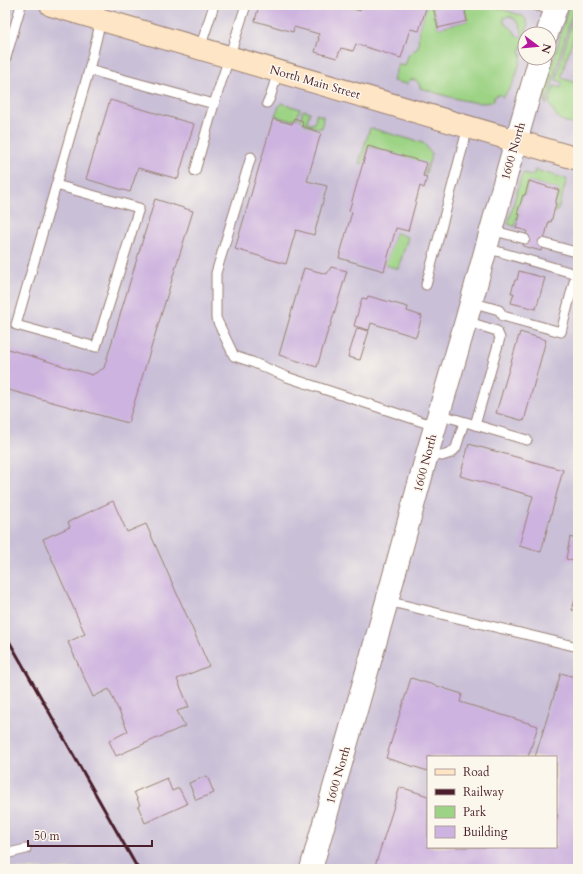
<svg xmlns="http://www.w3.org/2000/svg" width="583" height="874" viewBox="0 0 583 874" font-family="Cardo,serif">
<rect width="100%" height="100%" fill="#fbf7ec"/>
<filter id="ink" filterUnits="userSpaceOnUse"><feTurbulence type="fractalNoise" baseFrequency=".025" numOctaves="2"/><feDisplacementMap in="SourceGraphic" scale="8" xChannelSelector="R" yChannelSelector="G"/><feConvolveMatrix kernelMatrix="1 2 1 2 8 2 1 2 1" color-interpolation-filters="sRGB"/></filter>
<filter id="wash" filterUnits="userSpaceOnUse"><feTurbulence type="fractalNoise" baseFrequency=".012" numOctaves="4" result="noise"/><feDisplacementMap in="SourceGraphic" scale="16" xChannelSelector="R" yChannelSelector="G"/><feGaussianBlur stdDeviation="0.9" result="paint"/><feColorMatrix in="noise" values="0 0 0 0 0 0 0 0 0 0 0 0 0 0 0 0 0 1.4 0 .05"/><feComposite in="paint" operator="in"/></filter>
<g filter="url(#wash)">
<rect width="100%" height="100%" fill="#e9e2bf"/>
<path fill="#c9bfd7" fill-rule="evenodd" d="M5,5H578V869H5ZM525,34H549V58H525ZM428,757H556V847H428Z"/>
<g fill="#9dd385" stroke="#747958" fill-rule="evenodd">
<path d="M427,5H441L433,7L438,28L467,21L464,5H490L523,16L526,20L528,25L520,52L522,53C519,66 514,89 502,97L499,94L494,97V101C478,108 438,93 420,88C420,80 410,76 407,84L393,81L398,65L405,66L408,56L418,47L419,31ZM509,16C518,19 521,26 523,35L521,37L517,36C515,34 514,30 511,28C507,24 503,25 504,18Z"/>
<path d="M569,5L576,7L572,13L571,16L546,105L545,97L546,87Z"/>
<path d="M578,10V20L561,78L574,82L576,90H578V125H576C558,121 558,119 549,103L554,86L561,88L562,82L556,80L573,17Z"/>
<path d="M281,103L300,109L297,119L294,118L293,120L283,119L275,115Z"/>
<path d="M303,110L310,112L307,121L309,124H313L315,121L316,114L323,116L322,128C314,128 305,125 300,120Z"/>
<path d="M370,128L423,143C428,146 426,151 432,153L425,176H423L427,164L368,146L363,164L359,163Z"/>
<path d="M535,170L567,179L557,212L554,211L556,205L555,204L559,190L529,181L525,195H523L518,213L520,214C518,218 515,220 515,225L516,227L508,224L521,177L523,174L525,173L529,176L534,174Z"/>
<path d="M395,232L396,233L408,237L398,269C397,268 388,266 385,265Z"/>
</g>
<g id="blocks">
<g fill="#cdb3df">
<path d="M259,5H340L360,11L362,5H427L419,31L410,29L401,58L356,44L353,51L341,48L337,58L315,52L319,38H318L319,34L294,27L293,32L255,21Z"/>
<path d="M441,5H464L467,21L438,28L433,7Z"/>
<path d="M110,100L194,124L178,179L138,168L130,192L86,179Z"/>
<path d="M294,118L303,121L302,126L321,133L307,181L327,186L314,235L296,230L286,264L235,249L273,119L292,124Z"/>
<path d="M368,146L427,163L423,176L427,177L424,188L420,186L408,231L396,228L384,271L339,258L352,212L349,211Z"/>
<path d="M529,181L559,190L555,204H556L551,222L549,221L541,251L523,246L527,231L516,228L520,214H517L523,195H525Z"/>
<path d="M155,199L193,211L128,423L5,389V348L92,375L104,368Z"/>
<path d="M331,267L347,271L330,327H329L317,367L279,355L304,268L327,274Z"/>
<path d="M519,271L545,278L536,309L511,303L514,293H511L515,280H517Z"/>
<path d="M368,296L408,307L407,311L422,316L416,337L371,323L369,330L354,326L362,298L367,299Z"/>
<path d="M357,328L369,331L360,360L348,357Z"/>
<path d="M520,332L546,340L524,421L496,413Z"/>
<path d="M469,444L563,470L541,552L519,546L533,496L460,476Z"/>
<path d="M113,501L127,532L146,524L209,666L177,679L189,707L177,711L185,726L116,756L109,741L128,731L109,689L93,697L68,642L85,634L43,539L70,527L68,522Z"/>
<path d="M570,537L578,540V562L566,559Z"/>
<path d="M578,589V611L572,610Z"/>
<path d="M561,673L578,678V869H374L400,787L428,796V847H556V822L558,815L556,814V757H535Z"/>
<path d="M411,678L462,694L460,702L538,726L528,757H428V771L386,758Z"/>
<path d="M207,776L214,793L196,800L189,783Z"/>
<path d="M167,778L172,791L179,788L187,804L145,823L138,806L140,805L134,792Z"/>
</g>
</g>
</g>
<g filter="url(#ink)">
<use href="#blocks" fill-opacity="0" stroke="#9a8075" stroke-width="1"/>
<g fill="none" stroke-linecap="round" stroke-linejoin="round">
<defs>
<g id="service">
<path d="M534,5L555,11"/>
<path d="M200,48L214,5"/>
<path d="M5,61L21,5"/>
<path d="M89,70L214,104"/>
<path d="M267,103L270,98L278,71"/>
<path d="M251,157L216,273V318L234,356L252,362L287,377L435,426"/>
<path d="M195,171L214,104L246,5"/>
<path d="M56,185L139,208L96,347L16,325L89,70L101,20"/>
<path d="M491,230L525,239"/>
<path d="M543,243L576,252"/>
<path d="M426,285L468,127"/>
<path d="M471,302L499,310L503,316L561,332L576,274L486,248"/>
<path d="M466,321L497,331L500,338L475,425"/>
<path d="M438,414L527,440"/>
<path d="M428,451L442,456L451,453L456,448L464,422"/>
<path d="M387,601L578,647"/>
<path d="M5,854L26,849"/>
</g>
<g id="tertiary">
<path d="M547,34L557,5"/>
<path d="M311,869L387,601L428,451L466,321L508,169L540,58"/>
</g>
<path id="secondary" d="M51,5L578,159"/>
</defs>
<use href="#service" stroke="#9a8075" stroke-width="11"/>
<use href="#tertiary" stroke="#9a8075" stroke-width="24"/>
<use href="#secondary" stroke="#9a8075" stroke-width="24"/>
<use href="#service" stroke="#fff" stroke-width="9"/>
<use href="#tertiary" stroke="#fff" stroke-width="22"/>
<use href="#secondary" stroke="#fee5c5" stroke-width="22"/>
<path stroke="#4a1f2b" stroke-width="3" d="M5,634L138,869"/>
</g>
</g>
<g text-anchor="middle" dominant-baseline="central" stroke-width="3" stroke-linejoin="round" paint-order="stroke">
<g font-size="12" fill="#4a1f2b" stroke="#fbf7ec">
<text transform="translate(315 82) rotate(16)">North Main Street</text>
<text transform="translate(513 151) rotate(-74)">1600 North</text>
<text transform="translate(425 463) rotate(-75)">1600 North</text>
<text transform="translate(338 775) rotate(-74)">1600 North</text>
</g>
</g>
<rect width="583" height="874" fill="none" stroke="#fbf7ec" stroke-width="20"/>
<rect x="427" y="756" width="130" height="92" fill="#fbf7ec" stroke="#b4a19f"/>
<rect x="435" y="769" width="20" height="6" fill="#fee5c5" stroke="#b4a19f"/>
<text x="463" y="776" font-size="12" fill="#4a1f2b">Road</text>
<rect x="435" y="789" width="20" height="6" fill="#4a1f2b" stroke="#b4a19f"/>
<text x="463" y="796" font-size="12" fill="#4a1f2b">Railway</text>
<rect x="435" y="806" width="20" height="12" fill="#9dd385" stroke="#b4a19f"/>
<text x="463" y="816" font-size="12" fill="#4a1f2b">Park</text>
<rect x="435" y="826" width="20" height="12" fill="#cdb3df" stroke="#b4a19f"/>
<text x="463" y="836" font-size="12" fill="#4a1f2b">Building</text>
<g transform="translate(537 46) rotate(106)"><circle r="19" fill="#fbf7ec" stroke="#b4a19f"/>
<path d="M0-3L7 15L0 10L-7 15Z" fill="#b5179e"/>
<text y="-6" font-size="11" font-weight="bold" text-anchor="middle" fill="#4a1f2b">N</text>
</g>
<path d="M28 840v6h124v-6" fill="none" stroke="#4a1f2b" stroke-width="2"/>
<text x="34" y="840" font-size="12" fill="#4a1f2b" stroke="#fbf7ec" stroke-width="3" paint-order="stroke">50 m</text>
</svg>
